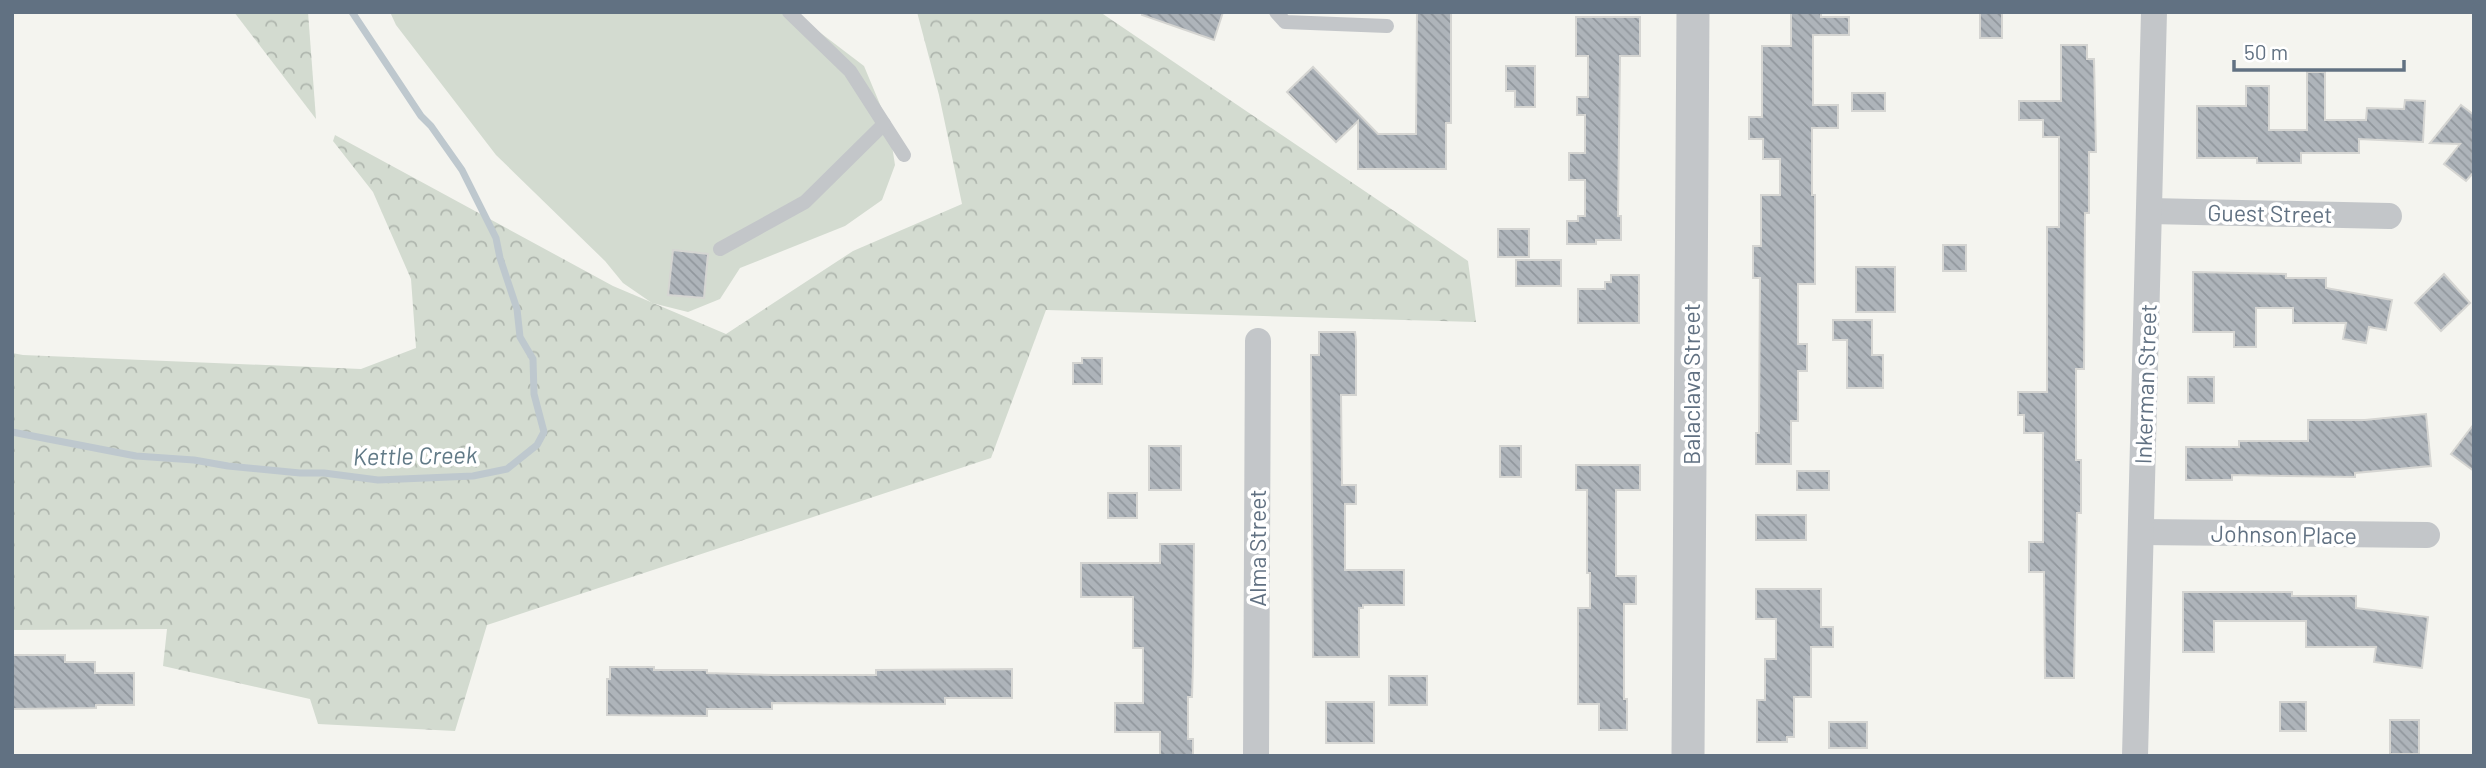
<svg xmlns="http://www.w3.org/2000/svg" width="2486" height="768" viewBox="0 0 2486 768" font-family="Barlow,sans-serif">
<defs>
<pattern id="forest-crowns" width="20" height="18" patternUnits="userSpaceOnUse" patternTransform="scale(1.75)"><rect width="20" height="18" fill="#d3dbd0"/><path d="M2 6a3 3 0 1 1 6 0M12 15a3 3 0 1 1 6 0" fill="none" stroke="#afb6ae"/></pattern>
<pattern id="building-back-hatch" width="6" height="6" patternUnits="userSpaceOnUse" patternTransform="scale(1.75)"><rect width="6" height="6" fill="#aeb4ba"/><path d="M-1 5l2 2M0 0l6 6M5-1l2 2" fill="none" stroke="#91979d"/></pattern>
</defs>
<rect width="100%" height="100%" fill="#f4f4ef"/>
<g fill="url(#forest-crowns)">
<path d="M234,12H308L316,119Z"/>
<path d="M917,12H1100L1468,261L1476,322L1046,310L991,458L487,625L455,731L318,724L310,699L163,666L167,629L12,630V353L23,355L361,369L416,348L411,279L373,192L333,141L335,135L613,286L726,334L853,251L962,204L939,95Z"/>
</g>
<path fill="#d3dbd0" d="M390,12H793L864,66L889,126L895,165L882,200L845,226L740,268L720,299L688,312L652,303L623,283L605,261L496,155L396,25Z"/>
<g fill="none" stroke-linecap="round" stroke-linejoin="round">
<path stroke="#bec8ce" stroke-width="7" d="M12,432L136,456L194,460L228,466L300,473H324L378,480L473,476L507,469L537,445L544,432L534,394L533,359L520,337L517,309L500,258L496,238L462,170L431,126L421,116L352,12"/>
</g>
<g fill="url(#building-back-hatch)" stroke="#d5d5d2" stroke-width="2">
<path d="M1143,12H1223L1214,40L1142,15Z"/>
<path d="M1417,12H1451V123H1446V169H1358V121L1336,142L1287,92L1313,67L1378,134H1416Z"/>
<path d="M1791,12H1821V17H1849V35H1813V105H1838V128H1812V195H1815V284H1798V344H1807V371H1798V421H1791V464H1756V433H1759L1760,278H1753V246H1761V195H1780V159H1763V139H1749V117H1762V46H1791Z"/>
<rect x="1980" y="12" width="22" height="26"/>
<path d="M1576,17H1640V56H1620L1618,216H1621V240H1596V244H1567V221H1578V216H1585V180H1569V153H1585V115H1577V97H1588V56H1576Z"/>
<path d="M2061,45H2087V59H2094L2096,152H2089V213H2085L2084,369H2076V460H2081V513H2077L2074,678H2045L2044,572H2029V542H2043V433H2024V415H2018V392H2047V227H2059V137H2043V120H2019V101H2061Z"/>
<path d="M1506,66H1535V107H1515V91H1506Z"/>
<path d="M2307,72H2325V120H2366L2367,108L2404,109L2405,100L2425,101L2423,142L2359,139V153H2301V163H2257V158H2197V106H2246V86H2269V130H2307Z"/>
<rect x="1852" y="93" width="33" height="18"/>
<path d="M2461,105L2474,115V172L2466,181L2444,164L2460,144L2430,143Z"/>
<rect x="1498" y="229" width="31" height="28"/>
<rect x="1943" y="245" width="23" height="26"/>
<path d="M673,250L708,254L704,298L668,295Z"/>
<rect x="1516" y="260" width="45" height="26"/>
<rect x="1856" y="267" width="39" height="45"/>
<path d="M2193,272L2286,274V278H2326V288L2392,300L2386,330L2369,327L2366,343L2343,339L2346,323H2293V308H2256V347H2234V332H2193Z"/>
<path d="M2444,274L2470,303L2441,331L2415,303Z"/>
<path d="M1611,275H1639V323H1578V289H1605V282H1611Z"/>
<path d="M1833,320H1872V355H1883V388H1847V340H1833Z"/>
<path d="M1319,332H1355L1356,340V395H1341L1342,485H1356V504H1345V570H1404V605H1363V608H1359V657H1313L1311,355H1319Z"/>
<path d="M1082,358H1102V384H1073V363H1082Z"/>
<rect x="2188" y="377" width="26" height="26"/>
<path d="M2426,414L2431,466L2355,473V477L2232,475V480H2186V447H2239V441H2308V420H2365Z"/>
<path d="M2474,424V471L2451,454Z"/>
<rect x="1149" y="446" width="32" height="44"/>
<rect x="1500" y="446" width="21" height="31"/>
<path d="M1576,465H1640V490H1616V576H1636V604H1624V699H1627V730H1599V704H1578V608H1590V573H1587V490H1576Z"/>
<rect x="1797" y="471" width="32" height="19"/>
<rect x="1108" y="493" width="29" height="25"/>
<rect x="1756" y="515" width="50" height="25"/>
<path d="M1160,544H1194L1193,663L1192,697H1188V739H1193V756H1160V732H1115V703H1143V648H1133V597H1081V563H1160Z"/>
<path d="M1756,589H1821V627H1833V647H1811V697H1794V737H1787V742H1757V700H1765V659H1776V619H1756Z"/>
<path d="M2183,592H2292V596H2356V608L2428,617L2422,668L2374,662L2376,647H2306V621H2214V652H2183Z"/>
<path d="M12,655H65V662H95V673H134V705H96V708L13,709Z"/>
<path d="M610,667H654V670H707V673L772,675H876V670L1012,669V698H945V704L772,703V709H707V716L607,715V679H610Z"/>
<rect x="1389" y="676" width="38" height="29"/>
<rect x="1326" y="702" width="48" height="41"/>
<rect x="2280" y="702" width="26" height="29"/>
<rect x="2390" y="720" width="29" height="34"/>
<rect x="1829" y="722" width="38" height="26"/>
</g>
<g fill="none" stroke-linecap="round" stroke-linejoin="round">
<g stroke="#c3c6c9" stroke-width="14">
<path d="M789,12L850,71L904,155"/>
<path d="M1276,12L1285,22L1387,26"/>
<path d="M720,249L805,202L884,124"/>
</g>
<g stroke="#c3c6c9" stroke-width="26">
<path d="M2150,211L2389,216"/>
<path d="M2141,532L2427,535"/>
<path d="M1256,756L1258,341"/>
<path d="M2135,756L2154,12"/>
</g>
<path stroke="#c3c6c9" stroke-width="33" d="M1688,756L1693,12"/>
</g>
<g text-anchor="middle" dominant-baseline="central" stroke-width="7" stroke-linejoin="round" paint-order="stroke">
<g font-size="23" fill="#617182" stroke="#fff">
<text transform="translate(2270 213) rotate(1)">Guest Street</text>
<text transform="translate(1691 384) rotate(-90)">Balaclava Street</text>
<text transform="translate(2145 384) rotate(-88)">Inkerman Street</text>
<text transform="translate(2284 534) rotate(1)">Johnson Place</text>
<text transform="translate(1257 548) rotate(-90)">Alma Street</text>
</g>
<g font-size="24" font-style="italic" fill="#617a87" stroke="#fff">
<text transform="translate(415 455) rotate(-1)">Kettle Creek</text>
</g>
</g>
<rect width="2486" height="768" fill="none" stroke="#617182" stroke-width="28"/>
<path d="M2234 60v10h170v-10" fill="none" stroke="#617182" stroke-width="3.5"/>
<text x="2244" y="60" font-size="21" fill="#617182" stroke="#ffffff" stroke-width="5" paint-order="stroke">50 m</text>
</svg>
